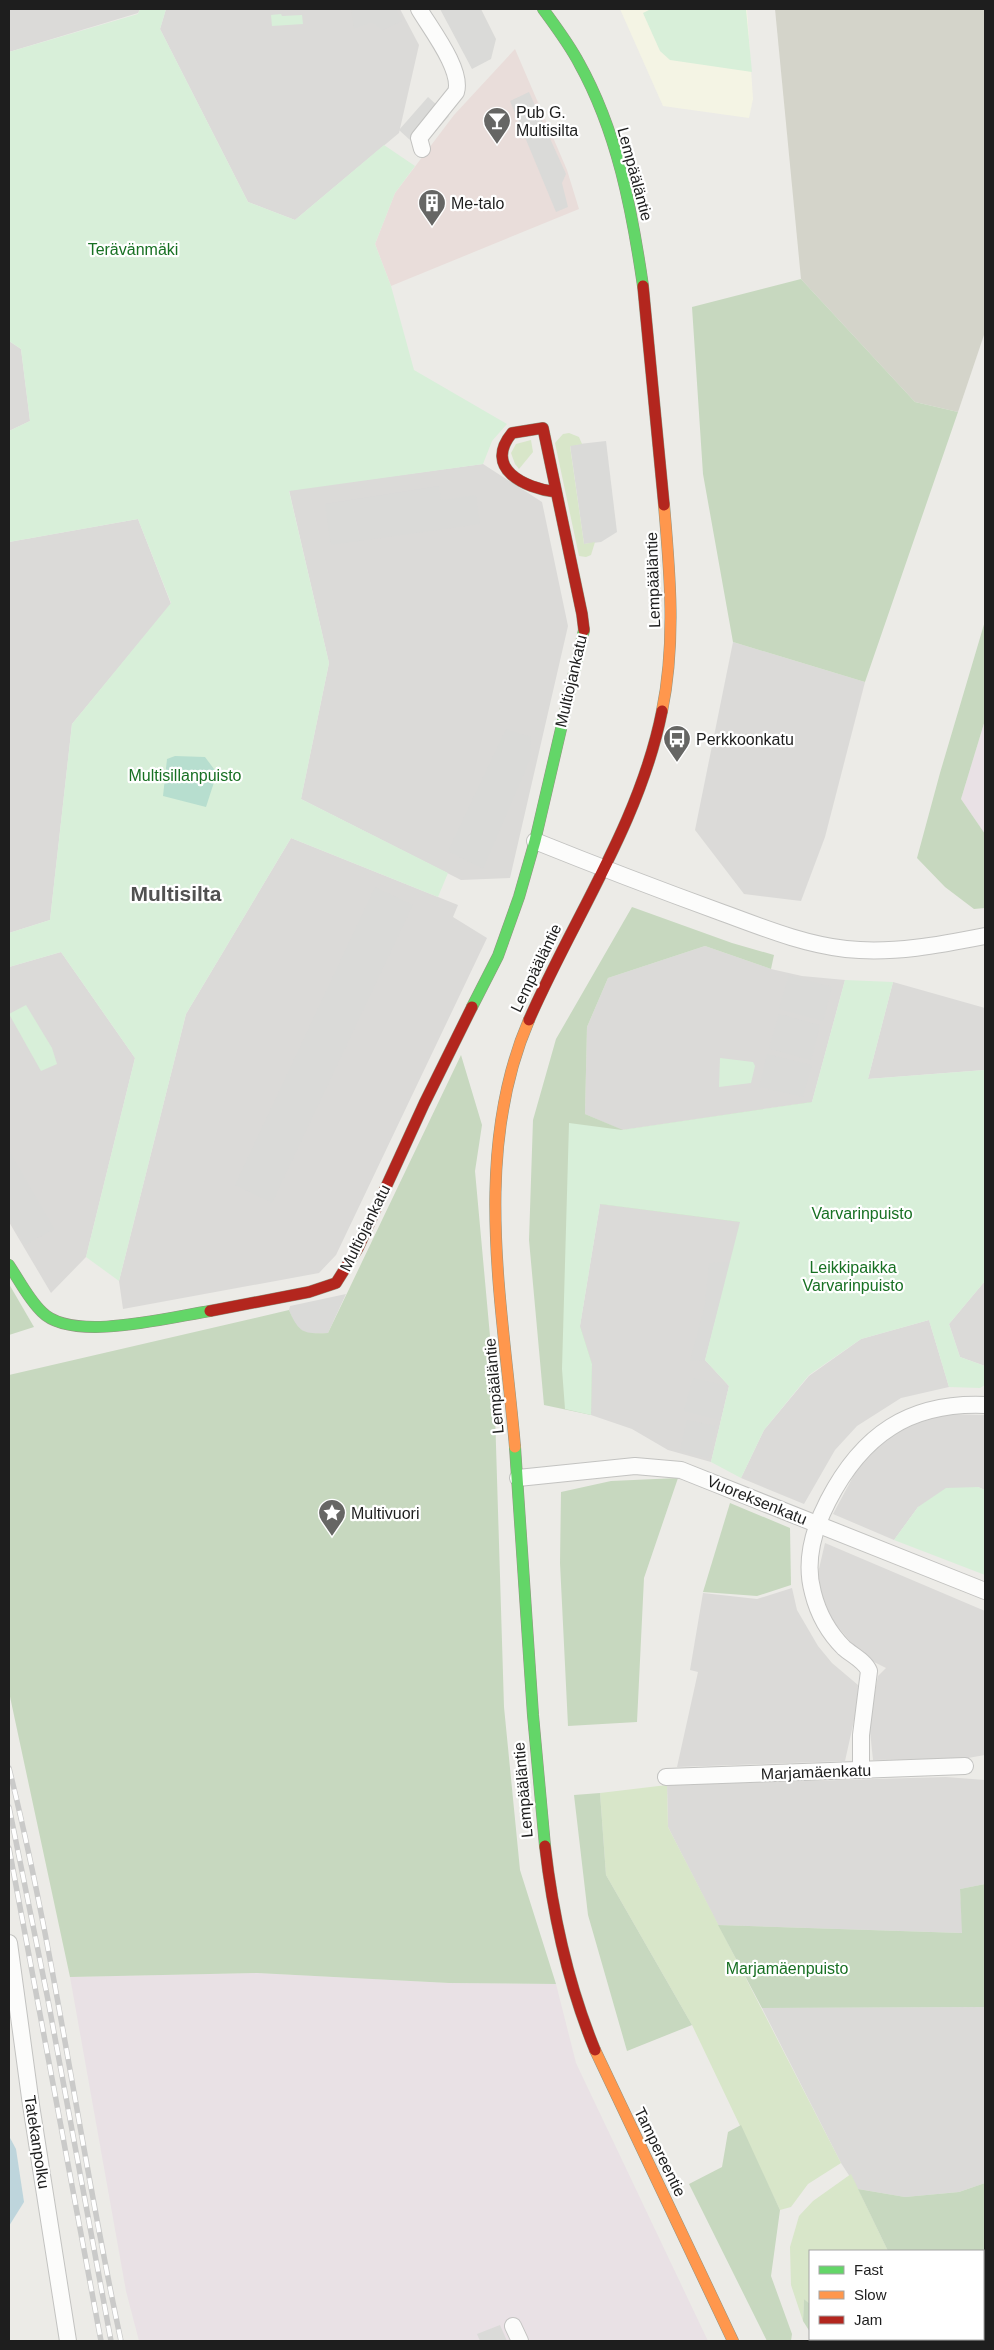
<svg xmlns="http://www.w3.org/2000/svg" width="994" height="2350" viewBox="0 0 994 2350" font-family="Arial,sans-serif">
<rect width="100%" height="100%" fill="#ecebe7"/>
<g fill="#dbdad8">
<path d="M9,9H140L138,13L9,52Z"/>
<path d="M166,9H400L419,45L399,133L295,220L248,202L160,29Z"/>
<path d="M9,341L21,349L30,421L9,431Z"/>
<path d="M483,464L542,502L568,626L510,878L461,880L301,799L329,663L289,490Z"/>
<path d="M138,519L171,604L72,724L50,920L9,933V542Z"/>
<path d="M733,642L865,682L825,837L801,901L744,894L695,830Z"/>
<path d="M291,838L458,905L453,917L487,938L336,1255L319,1273L123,1309L119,1281L186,1014Z"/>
<path d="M705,946L771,969L802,976L845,980L812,1102L622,1130L585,1114L587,1027L608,978Z"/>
<path d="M61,952L135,1058L86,1257L51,1293L9,1222V967Z"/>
<path d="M893,982L985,1008V1070L868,1079Z"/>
<path d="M600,1204L741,1222L705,1360L729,1386L711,1462L668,1450L632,1429L591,1415L592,1364L580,1326Z"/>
<path d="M985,1281V1366L960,1357L949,1324Z"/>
<path d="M929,1320L949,1387L901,1398L857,1426L835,1450L804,1504L741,1478L764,1430L809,1376L861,1339Z"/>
<path d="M946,1414L985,1415V1490L978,1487L918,1507L894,1540L833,1514L861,1462L876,1447L900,1430L920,1421Z"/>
<path d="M825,1543L985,1611V1755L962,1759L873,1760L870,1731L871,1712L878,1676L886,1668L874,1662L853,1645L834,1622L823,1603L818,1573Z"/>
<path d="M792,1588L797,1610L818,1646L832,1663L858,1685L857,1707L845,1761L677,1767L698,1672L690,1670L703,1593L757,1599Z"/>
<path d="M946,1777L985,1780V1884L960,1889L963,1933L718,1925L668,1827L667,1785Z"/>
<path d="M985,2007V2183L959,2192L905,2197L858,2189L841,2163L762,2008Z"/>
</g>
<path fill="#e9ddda" d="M515,49L567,170L579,209L391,286L375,244L395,193L454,115Z"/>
<g fill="#e9e1e5">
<path d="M985,720V834L961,799Z"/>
<path d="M257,1973L449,1983L556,1984L576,2063L708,2341H139L126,2291L70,1977Z"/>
</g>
<path fill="#f4f4e4" d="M620,9H747L753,99L749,118L663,106Z"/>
<g fill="#dadad8">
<path d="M351,9H395L402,21L383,30L372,22L354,29Z"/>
<path d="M440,9H481L496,39L491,59L472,69Z"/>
<path d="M529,92L566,174L562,183L568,207L556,212L510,101Z"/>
<path d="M428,97L449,116L420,149L399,130Z"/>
<path d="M606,441L617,532L601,542L584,544L570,445Z"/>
<path d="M439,486L441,500L476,495L480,524L331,545L325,504Z"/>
<path d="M506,729L531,737L530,760L483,869L448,851Z"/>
<path d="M375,887L413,905L272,1203L235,1185Z"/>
<path d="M789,975L832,987L823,1021L779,1009Z"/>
<path d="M779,1014L820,1025L811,1060L769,1049Z"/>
<path d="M767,1054L812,1065L803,1097L759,1087Z"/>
<path d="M9,1151L54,1229L25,1245L9,1218Z"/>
<path d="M730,1262L705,1360L690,1361L705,1305L709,1263Z"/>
<path d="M346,1294L328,1333L308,1334L296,1327L289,1310L290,1306Z"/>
<path d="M693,1378L728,1386L720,1420L684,1411Z"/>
<path d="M687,1420L716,1426L709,1458L680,1451Z"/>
<path d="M500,2325L507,2341H480L477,2334Z"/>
</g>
<path fill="#d4d4ca" d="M775,9H985V332L958,412L915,402L801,279Z"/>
<g fill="#d8e6c9">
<path d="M569,433L579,437L582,444L570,446L584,544L595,542L591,555L586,557L579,556L555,443L563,434Z"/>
<path d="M531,440L533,452L519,469L515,464L511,453L516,444Z"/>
<path d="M667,1785L668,1827L841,2163L808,2184L791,2207L780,2210L692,2025L606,1875L600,1793Z"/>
<path d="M851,2174L888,2251H810V2304L804,2299L803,2321L791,2285L790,2247L799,2216L813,2201Z"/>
<path d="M853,2339H930L931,2341H856Z"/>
</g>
<g fill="#c7d8bf">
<path d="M801,279L915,402L958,412L865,682L733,642L703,474L692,307Z"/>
<path d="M985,621V720L961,799L985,834V908L974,909L945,887L917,858L940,773Z"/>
<path d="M632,907L732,943L774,955L771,969L705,946L608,978L587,1027L585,1114L623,1130L812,1102L740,1222L600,1204L566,1231L580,1326L592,1364L591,1415L544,1405L529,1240L533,1120L556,1039Z"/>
<path d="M461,1055L482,1125L475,1171L494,1380L504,1707L520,1870L556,1984L449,1983L257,1973L70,1977L9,1692V1375L289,1310C299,1333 303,1334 328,1333Z"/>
<path d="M9,1284L34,1327L9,1335Z"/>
<path d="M678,1478L644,1578L637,1722L568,1726L560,1563L561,1492L611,1481Z"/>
<path d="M730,1503L790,1528L791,1585L757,1596L703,1592Z"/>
<path d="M600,1793L606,1875L692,2025L627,2051L588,1915L574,1795Z"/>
<path d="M985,1884V2007L762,2008L718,1925L962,1933L960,1889Z"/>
<path d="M741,2125L780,2210L771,2276L792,2334L791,2341H767L689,2184L722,2167L728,2132Z"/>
<path d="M985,2183V2341H931L930,2339H983V2251H888L858,2189L905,2197L959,2192Z"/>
<path d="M804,2299L810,2304V2332L803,2321Z"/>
</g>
<g fill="#d8efd9">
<path d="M140,9H166L160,29L248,202L295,220L384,145L415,166L395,193L375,244L391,286L414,370L507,424L492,441L483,464L289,491L329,663L301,799L448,873L438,897L291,838L186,1014L119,1281L86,1257L135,1058L61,952L9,967V933L50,920L72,724L171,603L138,519L9,542V431L30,421L21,349L9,341V52L138,14Z"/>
<path d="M651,9H746L752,72L670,60L660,51L643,13Z"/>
<path d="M281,14L282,16L302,15L303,24L272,26L271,15Z"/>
<path d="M845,980L893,982L868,1079L985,1070V1281L949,1324L960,1357L985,1366V1385L980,1388L949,1387L929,1320L861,1339L809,1375L764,1430L741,1478L711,1462L729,1386L705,1360L740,1222L600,1204L580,1326L592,1364L591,1415L565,1409L562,1369L569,1123L622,1130L812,1102Z"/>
<path d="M26,1005L52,1048L57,1064L41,1071L9,1014Z"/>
<path d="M720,1058L753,1062L755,1066L751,1083L719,1087Z"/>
<path d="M978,1487L985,1490V1575L894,1540L918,1507L946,1488Z"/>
</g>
<path fill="#b7decf" d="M175,756L205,757L217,773L206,807L163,796L167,759Z"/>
<path fill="#bed5dc" d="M9,2136L16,2149L24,2202L9,2226Z"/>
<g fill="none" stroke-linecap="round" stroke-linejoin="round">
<defs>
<g id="street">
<path d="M419,9C430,28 463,70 456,92L419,138L422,149"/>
<path d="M535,841C597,866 660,890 723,913C764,928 803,944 846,949C893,954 940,945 985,936"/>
<path d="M518,1478L635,1466L681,1470L985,1591"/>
<path d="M861,1769V1735L869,1671C865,1661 852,1655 844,1648C829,1633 818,1613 813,1593C804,1561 813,1530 828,1501C862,1435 909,1402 985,1405"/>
<path d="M666,1777L965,1766"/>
<path d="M9,1943L31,2105L68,2341"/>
<path d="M513,2326L520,2341"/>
</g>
<g id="fast">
<path d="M543,9C556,27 569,44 579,63C617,131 632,210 643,286"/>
<path d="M472,1007L498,956L519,897L535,841L584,630"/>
<path d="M9,1265C19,1280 29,1300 42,1312C72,1343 171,1317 210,1311"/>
<path d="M515,1447L533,1715L545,1846"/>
</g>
<g id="slow">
<path d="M662,711C676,643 670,573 664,505"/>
<path d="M515,1447C503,1306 471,1154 529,1020"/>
<path d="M595,2050L733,2341"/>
</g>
<g id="jam">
<path d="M643,286L664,505"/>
<path d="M556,492C524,488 483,468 512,433L543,428L582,614L584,630"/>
<path d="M529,1020C574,917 640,822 662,711"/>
<path d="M210,1311L309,1292L336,1283L358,1248L424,1104L472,1007"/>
<path d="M545,1846C553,1916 568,1984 595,2050"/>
</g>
</defs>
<use href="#street" stroke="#c3c3c1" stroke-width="18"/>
<use href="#fast" stroke="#929481" stroke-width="12"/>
<use href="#slow" stroke="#929481" stroke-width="12"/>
<use href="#jam" stroke="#929481" stroke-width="12"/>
<use href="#street" stroke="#fcfcfb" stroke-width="16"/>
<use href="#fast" stroke="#63d668" stroke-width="11"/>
<use href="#slow" stroke="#ff974d" stroke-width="11"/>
<use href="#jam" stroke="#b3261e" stroke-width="11"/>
<defs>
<g id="rail">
<path d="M9,1768C56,1957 80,2151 121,2341"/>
<path d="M9,1807L48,2000L111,2341"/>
<path d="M9,1848L101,2341"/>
</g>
</defs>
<use href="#rail" stroke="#cacac9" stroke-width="5.5"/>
<use href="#rail" stroke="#fff" stroke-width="4" stroke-dasharray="11" stroke-linecap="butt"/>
</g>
<defs>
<symbol id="bar-pin" viewBox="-11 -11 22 30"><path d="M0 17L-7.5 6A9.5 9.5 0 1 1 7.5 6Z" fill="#666664" stroke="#fff"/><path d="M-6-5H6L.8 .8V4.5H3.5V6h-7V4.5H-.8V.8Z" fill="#fff"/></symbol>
<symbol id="building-pin" viewBox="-11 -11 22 30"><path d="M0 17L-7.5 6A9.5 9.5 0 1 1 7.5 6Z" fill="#666664" stroke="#fff"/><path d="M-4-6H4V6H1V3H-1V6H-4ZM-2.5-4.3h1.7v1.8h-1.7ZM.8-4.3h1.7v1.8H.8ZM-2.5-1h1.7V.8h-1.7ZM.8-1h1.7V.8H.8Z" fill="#fff"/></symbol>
<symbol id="bus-pin" viewBox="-11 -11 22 30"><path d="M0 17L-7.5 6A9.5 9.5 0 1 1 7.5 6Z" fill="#666664" stroke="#fff"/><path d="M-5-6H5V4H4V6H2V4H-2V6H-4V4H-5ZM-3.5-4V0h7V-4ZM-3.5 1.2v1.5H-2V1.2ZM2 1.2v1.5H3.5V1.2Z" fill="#fff"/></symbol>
<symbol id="sight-pin" viewBox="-11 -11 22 30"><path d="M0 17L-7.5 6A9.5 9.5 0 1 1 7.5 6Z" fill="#666664" stroke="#fff"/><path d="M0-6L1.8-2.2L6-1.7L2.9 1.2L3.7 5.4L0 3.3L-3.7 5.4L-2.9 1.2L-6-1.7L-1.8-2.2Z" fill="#fff"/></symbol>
</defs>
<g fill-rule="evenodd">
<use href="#bar-pin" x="481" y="105" width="32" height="43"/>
<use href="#building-pin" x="416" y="187" width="32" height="43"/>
<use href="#bus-pin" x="661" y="723" width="32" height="43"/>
<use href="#sight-pin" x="316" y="1497" width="32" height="43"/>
</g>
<g text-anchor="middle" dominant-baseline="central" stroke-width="4.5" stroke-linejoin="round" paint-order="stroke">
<g font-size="16" fill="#1e1e1e" stroke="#fff" text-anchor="start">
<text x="516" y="112">Pub G.<tspan x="516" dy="18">Multisilta</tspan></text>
<text x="451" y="203">Me-talo</text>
<text x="696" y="739">Perkkoonkatu</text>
<text x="351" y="1513">Multivuori</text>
</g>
<g font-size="16" fill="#1e1e1e" stroke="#fff">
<text transform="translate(635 174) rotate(75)">Lempääläntie</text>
<text transform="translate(653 580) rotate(-92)">Lempääläntie</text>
<text transform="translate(571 681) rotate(-77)">Multiojankatu</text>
<text transform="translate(536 968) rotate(-64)">Lempääläntie</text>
<text transform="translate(365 1228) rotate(-64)">Multiojankatu</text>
<text transform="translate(494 1386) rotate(-95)">Lempääläntie</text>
<text transform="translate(757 1500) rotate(22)">Vuoreksenkatu</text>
<text transform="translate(816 1772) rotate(-2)">Marjamäenkatu</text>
<text transform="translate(523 1790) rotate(-95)">Lempääläntie</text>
<text transform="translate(37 2142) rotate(81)">Tatekanpolku</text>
<text transform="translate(660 2152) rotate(64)">Tampereentie</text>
</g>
<g font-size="16" fill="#187023" stroke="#fff">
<text x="133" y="249">Terävänmäki</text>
<text x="185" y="775">Multisillanpuisto</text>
<text x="862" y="1213">Varvarinpuisto</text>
<text x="853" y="1267">Leikkipaikka<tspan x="853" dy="18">Varvarinpuisto</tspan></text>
<text x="787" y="1968">Marjamäenpuisto</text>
</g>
<g font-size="21" font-weight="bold" fill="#515151" stroke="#fff">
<text x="176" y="893">Multisilta</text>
</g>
</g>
<rect width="994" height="2350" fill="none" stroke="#1e1e1e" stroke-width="20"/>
<rect x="809" y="2250" width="175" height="90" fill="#ffffff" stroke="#a5a5a5"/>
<rect x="819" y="2266" width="25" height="8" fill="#63d668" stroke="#a5a5a5"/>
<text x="854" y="2275" font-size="15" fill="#1e1e1e">Fast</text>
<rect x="819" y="2291" width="25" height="8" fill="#ff974d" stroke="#a5a5a5"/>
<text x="854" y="2300" font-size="15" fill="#1e1e1e">Slow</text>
<rect x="819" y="2316" width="25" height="8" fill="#b3261e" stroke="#a5a5a5"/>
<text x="854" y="2325" font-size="15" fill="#1e1e1e">Jam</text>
</svg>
